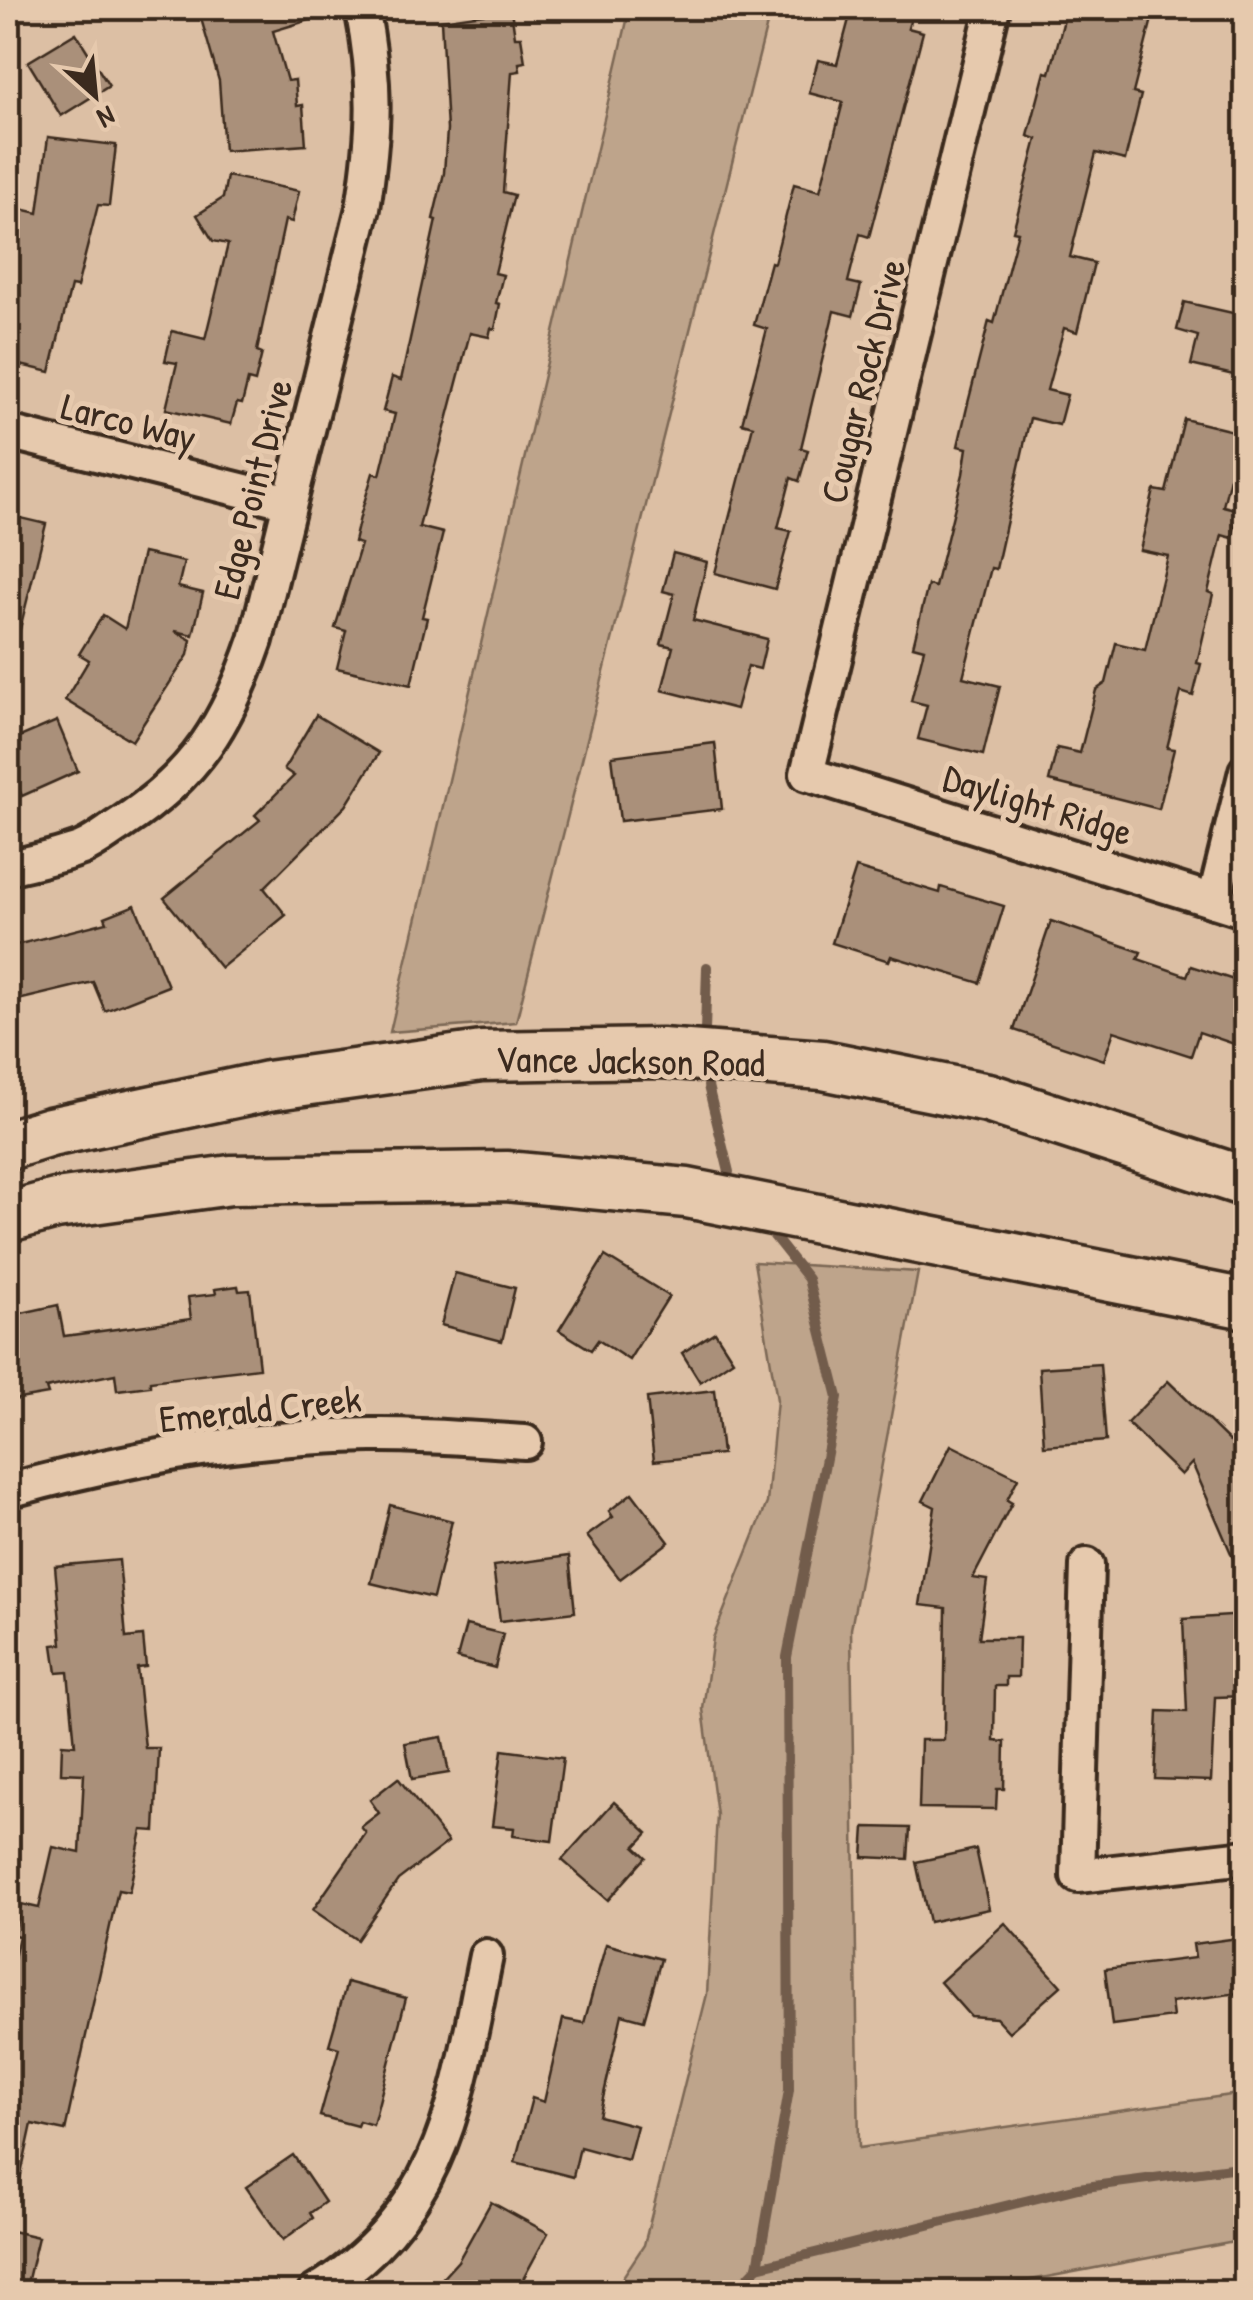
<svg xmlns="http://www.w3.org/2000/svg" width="1253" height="2300" viewBox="0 0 1253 2300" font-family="'Patrick Hand',sans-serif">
<rect width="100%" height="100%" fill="#dcbfa4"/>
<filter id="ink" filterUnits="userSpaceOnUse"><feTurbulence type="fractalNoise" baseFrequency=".01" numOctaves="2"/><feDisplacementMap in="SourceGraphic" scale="20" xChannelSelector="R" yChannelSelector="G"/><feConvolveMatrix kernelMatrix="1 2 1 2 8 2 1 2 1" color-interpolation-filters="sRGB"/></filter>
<g filter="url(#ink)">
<g fill="#bea48b" stroke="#7c6754" stroke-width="2.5">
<path d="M630,8H771L516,1022L390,1032Z"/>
<path d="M754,1262L918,1272L851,1629L859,2148L1245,2093V2240L967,2292H613L644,2245L707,1994L717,1815L703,1709L713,1638L767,1503L777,1400Z"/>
</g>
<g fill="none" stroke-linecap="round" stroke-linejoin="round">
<g stroke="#725c4c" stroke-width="10">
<path d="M705,1031L707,967"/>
<path d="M708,1086L729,1172"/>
<path d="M758,2267L1078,2188L1246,2166"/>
<path d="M734,2292L758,2267L789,2090L787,1657L838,1397L808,1279L773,1235"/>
</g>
</g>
<g fill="#aa907a" stroke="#3b2a1e" stroke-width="2.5">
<path d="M198,8H328L329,14L273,31L287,81L295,80L297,106L303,105L306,145L224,151L219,81Z"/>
<path d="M852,8H914L908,28L923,32L869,237L860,234L848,282L861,285L853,316L834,311L801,448L808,450L799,481L791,478L778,528L791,531L775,589L715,573L753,426L742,423L767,329L754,325L771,262L774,263L794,184L820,191L843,102L809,93L818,60L837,64Z"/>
<path d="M1067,8H1138L1154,11L1133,93L1141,95L1125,160L1096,153L1070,257L1094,263L1077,332L1064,328L1047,390L1067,395L1059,425L1030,418L996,569L991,568L963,677L1000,686L983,755L918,739L927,705L911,701L924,649L913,646L928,585L935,587L963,474L967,448L958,446L968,403L989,321L994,323L1018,232L1013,231L1037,139L1028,136L1045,72L1050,73Z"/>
<path d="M511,10L515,37H521L525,62L519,63L520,71L512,72L503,192L514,195L495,273L503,275L496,303L500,304L495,329L491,328L489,337L470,333L419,527L443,533L422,617L427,618L411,685L337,668L346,631L335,628L361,544L354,542L361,513L373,473L380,475L395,414L383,411L392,377L401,380L436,220L433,219L444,173L447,130L441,20Z"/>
<path d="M76,33L109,86L61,116L28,62Z"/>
<path d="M48,137L116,145L109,206L98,205L77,287L71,286L50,372L8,362V233L15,235L21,209L38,213Z"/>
<path d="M227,176L299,191L292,222L285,220L257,351L262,353L255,382L248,380L242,404L237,403L231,424L166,409L177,363L165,361L172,331L205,339L228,244L213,241L197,215L223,198Z"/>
<path d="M1184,302L1246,316V378L1191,365L1198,336L1177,330Z"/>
<path d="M1184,419L1241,433L1223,506L1239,510L1232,538L1222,535L1208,592L1213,594L1197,663L1201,664L1193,696L1181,692L1167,748L1174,749L1159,809L1049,781L1057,748L1080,753L1096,690L1106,683L1116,643L1145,650L1168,556L1140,550L1154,490L1166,492Z"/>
<path d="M8,515L46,524L17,641L8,639Z"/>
<path d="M143,553L184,562L178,587L203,593L193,635L175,631L191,640L188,655L132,741L65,700L89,660L79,654L103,615L125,629Z"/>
<path d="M673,553L707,562L693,620L767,639L760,669L748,666L736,709L662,690L673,647L661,644L674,594L663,591Z"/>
<path d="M316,715L379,753L346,806L264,888L286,915L221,968L164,898L260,820L255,815L294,776L284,769Z"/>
<path d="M57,721L78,771L22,796L8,763V742Z"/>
<path d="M715,743L722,809L620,821L612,756Z"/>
<path d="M856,868L940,893L941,887L1004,906L980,983L891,956L889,961L832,943Z"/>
<path d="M135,905L168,986L105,1011L93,982L14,1001L8,975V947L107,922L105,917Z"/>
<path d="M1051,921L1141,952L1138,959L1187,976L1191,966L1246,984V1048L1199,1032L1191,1056L1114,1031L1104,1060L1014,1030Z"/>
<path d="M605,1256L669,1296L629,1360L598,1340L591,1350L559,1330Z"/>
<path d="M455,1273L515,1288L502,1341L441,1325Z"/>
<path d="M238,1286L239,1291L250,1290L259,1368L150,1381V1386L117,1390L115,1374L46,1388L48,1394L13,1400L8,1373V1316L58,1305L64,1336L191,1319L188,1297L216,1294L215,1289Z"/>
<path d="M715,1332L733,1360L700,1382L682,1353Z"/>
<path d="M1100,1364L1106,1441L1044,1446L1039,1368Z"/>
<path d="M1168,1381L1246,1457V1588L1192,1463L1181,1475L1127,1423Z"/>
<path d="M715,1390L722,1454L654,1461L647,1398Z"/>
<path d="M951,1445L1018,1478L1007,1500L1012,1503L973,1578L987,1580L979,1638H1019L1018,1677H1006V1686H995L994,1741L1005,1742L1004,1789H997L996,1809L919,1808L921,1740H944L946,1608L920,1605L935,1507L923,1501Z"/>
<path d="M632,1493L669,1542L620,1579L587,1536L613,1517L609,1511Z"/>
<path d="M390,1505L452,1521L433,1598L371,1583Z"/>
<path d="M569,1556L575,1612L500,1621L493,1566Z"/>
<path d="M119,1560L126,1638L143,1636L146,1667L137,1668L145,1748H159L155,1831L142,1830L129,1892L118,1890L65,2131L32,2124L19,2184L8,2183V1986L19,1936L14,1935L21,1904L39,1908L53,1847L80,1853L84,1774L61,1773L62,1744L75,1745L68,1672L57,1673L53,1645L62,1644L55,1566Z"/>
<path d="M1246,1615V1696L1215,1697L1211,1781L1155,1779L1158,1711L1187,1712L1183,1619Z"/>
<path d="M466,1625L503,1634L495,1668L457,1658Z"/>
<path d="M442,1737L449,1773L412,1779L405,1743Z"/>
<path d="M502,1750L563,1758L552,1841L513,1836L514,1828L492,1826Z"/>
<path d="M398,1778L448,1842L398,1880L357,1940L313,1910L366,1833L361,1827L379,1813L370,1800Z"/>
<path d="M614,1802L648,1833L635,1847L646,1857L608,1900L562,1860Z"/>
<path d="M865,1827L910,1828L908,1859L863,1857Z"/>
<path d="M976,1849L989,1909L929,1922L916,1862Z"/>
<path d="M1005,1923L1061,1986L1009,2032L996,2018L970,2016L940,1982Z"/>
<path d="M1246,1937V1992L1171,2002L1173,2017L1112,2025L1105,1969L1195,1958L1193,1944Z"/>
<path d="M606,1944L661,1959L644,2020L622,2014L599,2116L637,2126L628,2160L580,2147L573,2177L515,2162L532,2098L544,2102L563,2019L584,2023Z"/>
<path d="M347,1982L406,1998L373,2125L359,2121L357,2126L320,2116L339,2048L329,2045Z"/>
<path d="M293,2155L325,2202L310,2213L313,2218L283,2240L246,2187Z"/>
<path d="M491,2202L548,2233L516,2292H430L458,2261Z"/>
<path d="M8,2230L38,2237L25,2292H8Z"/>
</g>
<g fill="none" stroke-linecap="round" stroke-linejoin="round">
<defs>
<g id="minor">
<path d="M993,8L807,774L1246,911"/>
<path d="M8,432L289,502"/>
<path d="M8,868C32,862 58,857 82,848C96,842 109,831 122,823C196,775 228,722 256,640L363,208C375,131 377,84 362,8"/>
<path d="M1214,901L1246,771"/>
<path d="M8,1491C125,1458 249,1437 371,1435C422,1434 474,1439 525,1442"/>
<path d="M1087,1565L1078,1876L1246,1857"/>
<path d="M315,2292C447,2212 458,2094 486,1956"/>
</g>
<g id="secondary">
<path d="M8,1145L50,1132L268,1086L482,1056L661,1053L823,1065L988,1098L1246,1182"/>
<path d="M8,1217L56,1204L231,1180L506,1176L687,1193L1246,1304"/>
</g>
</defs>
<use href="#minor" stroke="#3b2a1e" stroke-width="40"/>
<use href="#secondary" stroke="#3b2a1e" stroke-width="55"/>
<use href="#minor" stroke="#e6c9ad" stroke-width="32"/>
<use href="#secondary" stroke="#e6c9ad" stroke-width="48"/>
</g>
</g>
<g text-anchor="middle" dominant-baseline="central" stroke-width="10" stroke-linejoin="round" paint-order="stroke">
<g font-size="38" fill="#3b2a1e" stroke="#e6c9ad">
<text transform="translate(862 381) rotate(-76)">Cougar Rock Drive</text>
<text transform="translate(129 421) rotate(14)">Larco Way</text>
<text transform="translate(252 489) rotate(-76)">Edge Point Drive</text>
<text transform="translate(1038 804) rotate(17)">Daylight Ridge</text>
<text transform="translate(630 1060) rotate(1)">Vance Jackson Road</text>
<text transform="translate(260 1408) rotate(-6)">Emerald Creek</text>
</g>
</g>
<rect width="1253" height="2300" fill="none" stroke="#e6c9ad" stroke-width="40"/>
<rect x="20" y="20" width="1213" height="2260" fill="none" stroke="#3b2a1e" stroke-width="4" filter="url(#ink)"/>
<g transform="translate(95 95) rotate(153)" stroke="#e6c9ad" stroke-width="8" paint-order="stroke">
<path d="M0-8L18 38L0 25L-18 38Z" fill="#3b2a1e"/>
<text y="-15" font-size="28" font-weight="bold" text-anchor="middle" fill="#3b2a1e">N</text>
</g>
</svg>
